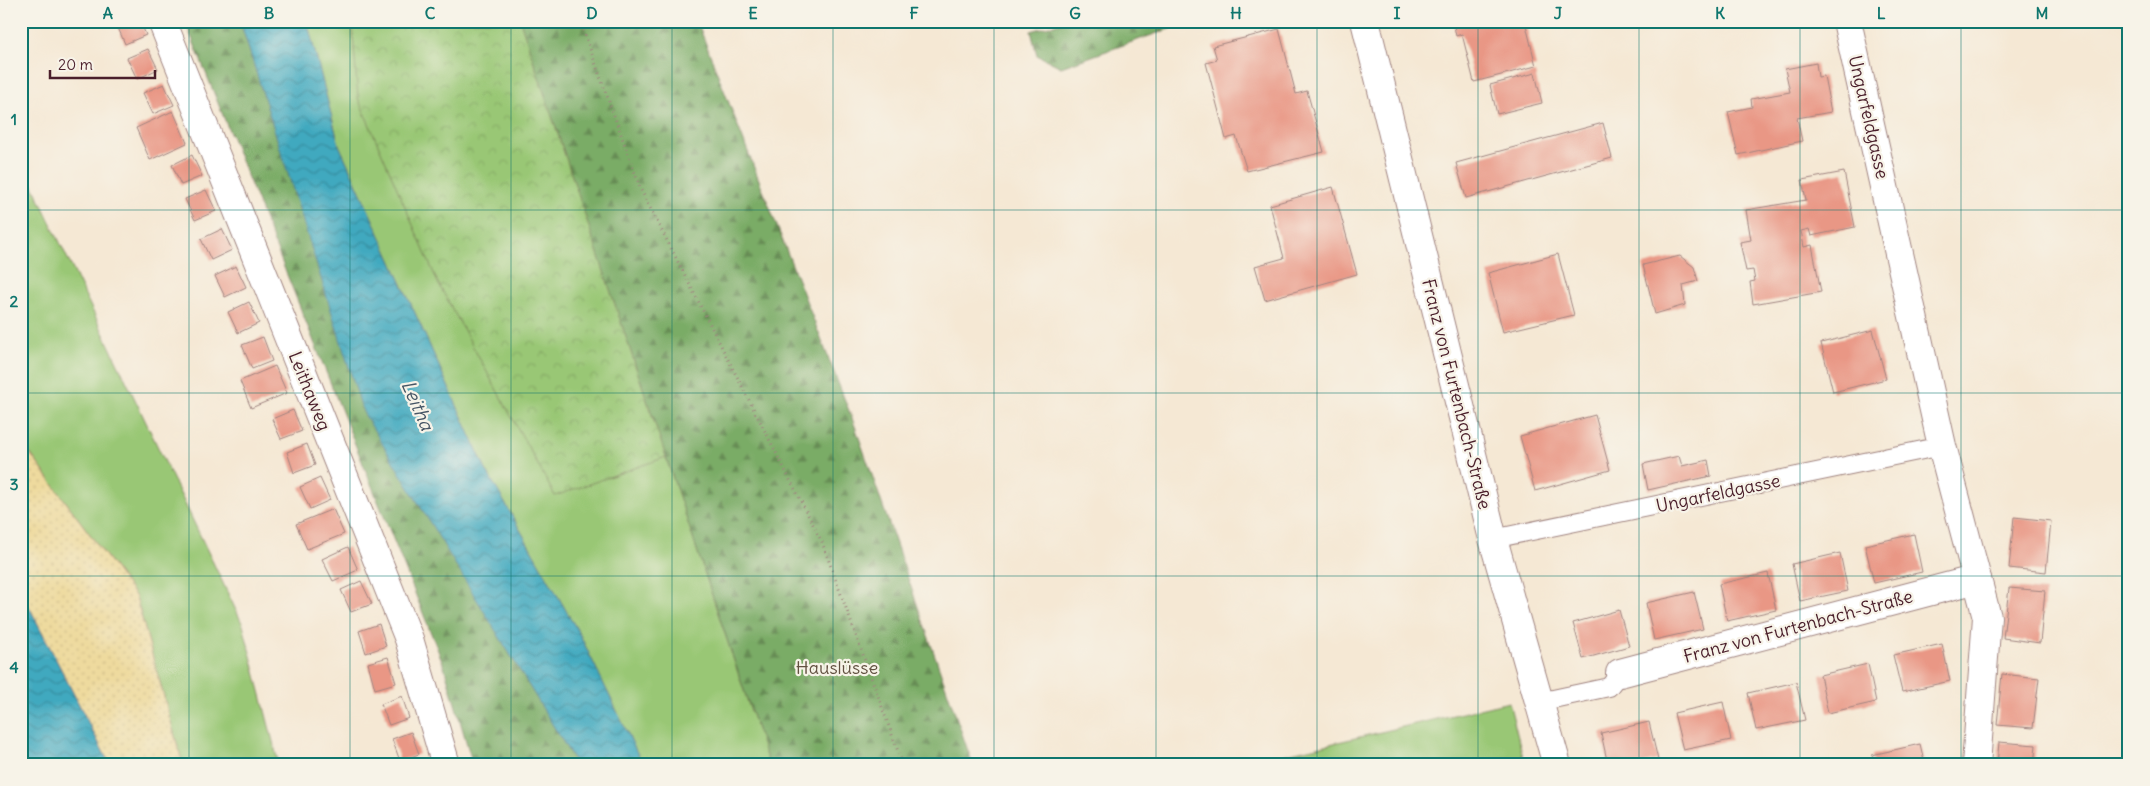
<svg xmlns="http://www.w3.org/2000/svg" width="2150" height="786" viewBox="0 0 2150 786" font-family="Delius,sans-serif">
<defs>
<pattern id="forest-firs" width="22" height="20" patternUnits="userSpaceOnUse" patternTransform="scale(1.25)"><rect width="22" height="20" fill="#7aac66"/><path d="M5 1l3.5 6h-7zM16 11l3.5 6h-7z" fill="#668b54"/></pattern>
<pattern id="sand-dots" width="8" height="8" patternUnits="userSpaceOnUse" patternTransform="scale(1.25)"><rect width="8" height="8" fill="#eeda9e"/><path d="M2 2h.1M6 6h.1" fill="none" stroke="#cebb88" stroke-width="1.8" stroke-linecap="round"/></pattern>
<pattern id="park-crowns" width="20" height="18" patternUnits="userSpaceOnUse" patternTransform="scale(1.25)"><rect width="20" height="18" fill="#99c775"/><path d="M2 6a3 3 0 1 1 6 0M12 15a3 3 0 1 1 6 0" fill="none" stroke="#85aa65"/></pattern>
<pattern id="water-waves" width="16" height="10" patternUnits="userSpaceOnUse" patternTransform="scale(1.25)"><rect width="16" height="10" fill="#3fa9bf"/><path d="M0 5q4-4 8 0t8 0" fill="none" stroke="#37899b"/></pattern>
</defs>
<rect width="100%" height="100%" fill="#f7f3e8"/>
<filter id="ink" filterUnits="userSpaceOnUse"><feTurbulence type="fractalNoise" baseFrequency=".02" numOctaves="2"/><feDisplacementMap in="SourceGraphic" scale="10" xChannelSelector="R" yChannelSelector="G"/><feConvolveMatrix kernelMatrix="1 2 1 2 8 2 1 2 1" color-interpolation-filters="sRGB"/></filter>
<filter id="wash" filterUnits="userSpaceOnUse"><feTurbulence type="fractalNoise" baseFrequency=".0096" numOctaves="4" result="noise"/><feDisplacementMap in="SourceGraphic" scale="20" xChannelSelector="R" yChannelSelector="G"/><feGaussianBlur stdDeviation="1.12" result="paint"/><feColorMatrix in="noise" values="0 0 0 0 0 0 0 0 0 0 0 0 0 0 0 0 0 1.4 0 .05"/><feComposite in="paint" operator="in"/></filter>
<g filter="url(#wash)">
<rect width="100%" height="100%" fill="#f5e8d4"/>
<g fill="#99c775" stroke="#727350">
<path d="M307,21H520L769,765H643L580,635L486,470L339,145Z"/>
<path d="M21,161L243,625L279,765H183L136,597L21,441Z"/>
<path d="M1509,702L1525,765H1240Z"/>
</g>
<g fill="url(#forest-firs)" stroke="#626648">
<path d="M185,21H240L298,202L491,621L577,765H473L443,663Z"/>
<path d="M520,21H697L855,426L973,765H769Z"/>
<path d="M1067,21H1192L1061,67L1037,55L1031,31Z"/>
</g>
<path fill="url(#sand-dots)" stroke="#9c7c64" d="M21,441L136,597L183,765H110L21,591Z"/>
<path fill="url(#park-crowns)" stroke="#727350" d="M352,21H520L666,457L555,496L438,283L358,98Z"/>
<g fill="url(#water-waves)" stroke="#446475">
<path d="M240,21H307L339,145L486,470L580,635L643,765H577L363,412Z"/>
<path d="M21,591L110,765H21Z"/>
</g>
<g id="blocks">
<g fill="#e99785">
<path d="M120,21H140L146,35L125,44L116,23Z"/>
<path d="M1453,21H1525L1536,66L1474,82L1462,34L1456,36Z"/>
<path d="M1279,29L1296,94L1307,91L1324,152L1247,171L1236,136L1226,139L1206,63L1217,60L1213,46Z"/>
<path d="M148,49L158,69L137,79L127,58Z"/>
<path d="M1816,63L1818,77L1824,76L1831,112L1797,118L1802,141L1738,155L1728,112L1752,107L1751,99L1790,92L1785,69Z"/>
<path d="M1535,73L1542,103L1497,114L1490,85Z"/>
<path d="M164,84L174,105L153,114L143,93Z"/>
<path d="M173,111L187,143L150,160L136,128Z"/>
<path d="M1603,123L1612,158L1466,198L1456,163Z"/>
<path d="M192,155L202,176L181,185L172,165Z"/>
<path d="M1844,172L1855,227L1811,236L1809,229L1801,231L1804,247L1812,245L1821,292L1753,304L1750,282L1755,281L1753,270L1746,271L1740,242L1751,240L1746,210L1806,200L1802,180Z"/>
<path d="M1333,187L1357,274L1265,300L1255,266L1284,258L1270,205Z"/>
<path d="M206,190L216,211L195,220L185,199Z"/>
<path d="M222,229L232,250L211,260L201,239Z"/>
<path d="M1558,254L1574,315L1503,332L1488,273Z"/>
<path d="M1680,256L1694,267L1698,281L1683,285L1685,305L1655,314L1643,265Z"/>
<path d="M236,266L246,287L225,297L215,276Z"/>
<path d="M249,302L259,323L238,333L228,312Z"/>
<path d="M1873,330L1886,379L1833,392L1821,343Z"/>
<path d="M263,337L272,361L252,369L242,345Z"/>
<path d="M275,366L287,393L251,408L240,381Z"/>
<path d="M293,410L302,431L281,439L272,419Z"/>
<path d="M1595,415L1610,470L1535,491L1520,436Z"/>
<path d="M307,444L315,465L294,473L287,452Z"/>
<path d="M1679,456L1682,466L1708,460L1711,476L1648,490L1643,464Z"/>
<path d="M320,478L330,500L310,509L300,487Z"/>
<path d="M333,509L344,534L307,549L296,524Z"/>
<path d="M2014,517L2051,521L2046,572L2009,568Z"/>
<path d="M1914,534L1922,572L1874,583L1865,545Z"/>
<path d="M348,547L358,570L333,581L322,559Z"/>
<path d="M1840,553L1848,591L1800,601L1792,564Z"/>
<path d="M1768,573L1776,610L1727,621L1719,584Z"/>
<path d="M361,581L372,604L351,612L341,590Z"/>
<path d="M2009,588L2045,591L2040,643L2003,638Z"/>
<path d="M1694,592L1703,629L1654,640L1646,603Z"/>
<path d="M1619,610L1629,646L1583,659L1573,623Z"/>
<path d="M379,624L386,646L366,653L359,631Z"/>
<path d="M1942,644L1950,681L1902,692L1893,655Z"/>
<path d="M388,657L396,683L375,689L368,663Z"/>
<path d="M1868,664L1876,702L1828,713L1820,675Z"/>
<path d="M2002,674L2039,678L2033,728L1997,725Z"/>
<path d="M1796,682L1805,720L1756,730L1748,693Z"/>
<path d="M402,696L409,718L389,725L381,704Z"/>
<path d="M1723,702L1731,740L1683,750L1674,713Z"/>
<path d="M1649,722L1658,760L1635,765H1608L1601,733Z"/>
<path d="M411,732L419,754L400,761L392,739Z"/>
<path d="M1999,742L2036,745L2034,765H1997Z"/>
<path d="M1920,744L1925,765H1874L1872,755Z"/>
</g>
</g>
</g>
<g filter="url(#ink)">
<use href="#blocks" fill-opacity="0" stroke="#a08480" stroke-width="1"/>
<g fill="none" stroke-linecap="round" stroke-linejoin="round">
<defs>
<g id="lane">
<path d="M1493,539L1942,446"/>
<path d="M1539,702L1609,687L1620,673"/>
</g>
<g id="street">
<path d="M162,21L409,639L446,765"/>
<path d="M1365,21L1493,539L1557,765"/>
<path d="M1847,21L1942,446L1987,617L1976,765"/>
<path d="M1620,673L1977,579"/>
</g>
</defs>
<use href="#lane" stroke="#a08480" stroke-width="20"/>
<use href="#street" stroke="#a08480" stroke-width="30"/>
<path stroke="#a08480" stroke-width="3" stroke-dasharray="1 4" stroke-linecap="butt" d="M580,21L641,190L822,542L903,765"/>
<use href="#lane" stroke="#fff" stroke-width="18"/>
<use href="#street" stroke="#fff" stroke-width="28"/>
</g>
</g>
<path fill="none" stroke="#0f766e" stroke-width="1" stroke-opacity="0.55" d="M189,21V765M350,21V765M511,21V765M672,21V765M833,21V765M994,21V765M1156,21V765M1317,21V765M1478,21V765M1639,21V765M1800,21V765M1961,21V765M21,210H2129M21,393H2129M21,576H2129"/>
<g text-anchor="middle" dominant-baseline="central" stroke-width="4.5" stroke-linejoin="round" paint-order="stroke">
<g font-size="18" fill="#4a1f2b" stroke="#f7f3e8">
<text transform="translate(1869 117) rotate(77)">Ungarfeldgasse</text>
<text transform="translate(310 391) rotate(68)">Leithaweg</text>
<text transform="translate(1457 394) rotate(76)">Franz von Furtenbach-Straße</text>
<text transform="translate(1718 493) rotate(-12)">Ungarfeldgasse</text>
<text transform="translate(1798 626) rotate(-15)">Franz von Furtenbach-Straße</text>
</g>
<g font-size="18" fill="#625141" stroke="#f7f3e8">
<text x="837" y="667">Hauslüsse</text>
</g>
<g font-size="19" font-style="italic" fill="#465666" stroke="#f7f3e8">
<text transform="translate(418 405) rotate(66)">Leitha</text>
</g>
</g>
<rect width="2150" height="786" fill="none" stroke="#f7f3e8" stroke-width="55"/>
<path d="M50 70v8h105v-8" fill="none" stroke="#4a1f2b" stroke-width="2.5"/>
<text x="58" y="70" font-size="15" fill="#4a1f2b" stroke="#f7f3e8" stroke-width="4" paint-order="stroke">20 m</text>
<rect x="28" y="28" width="2094" height="730" fill="none" stroke="#0f766e" stroke-width="2"/>
<g font-size="16" text-anchor="middle" font-weight="bold" fill="#0f766e">
<text x="108" y="19">A</text>
<text x="269" y="19">B</text>
<text x="430" y="19">C</text>
<text x="592" y="19">D</text>
<text x="753" y="19">E</text>
<text x="914" y="19">F</text>
<text x="1075" y="19">G</text>
<text x="1236" y="19">H</text>
<text x="1397" y="19">I</text>
<text x="1558" y="19">J</text>
<text x="1720" y="19">K</text>
<text x="1881" y="19">L</text>
<text x="2042" y="19">M</text>
<text x="14" y="125">1</text>
<text x="14" y="307">2</text>
<text x="14" y="490">3</text>
<text x="14" y="673">4</text>
</g>
</svg>
